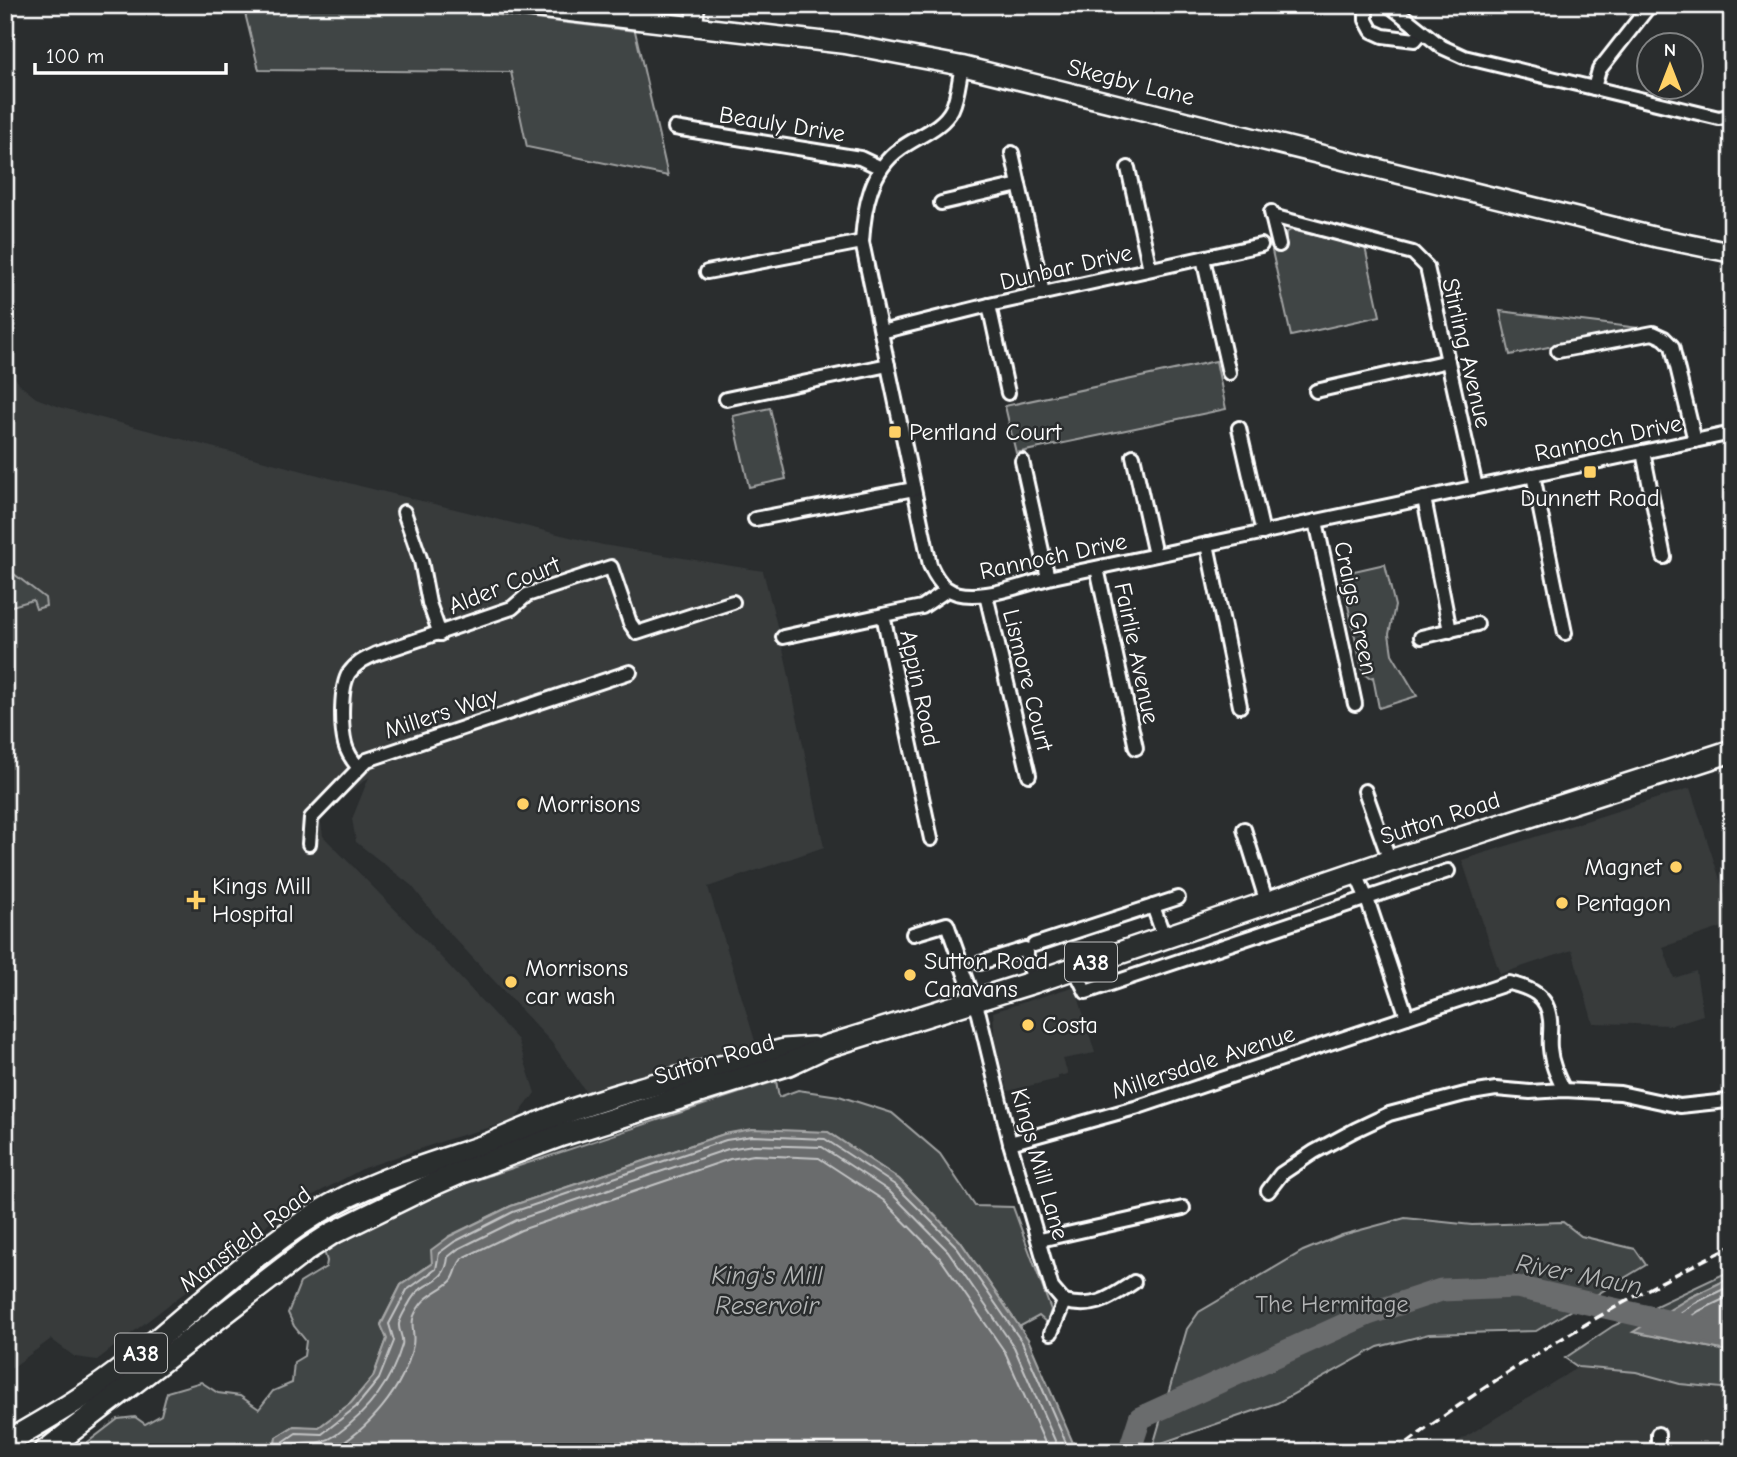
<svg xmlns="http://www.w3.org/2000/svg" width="1737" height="1457" viewBox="0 0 1737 1457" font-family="'Comic Neue',sans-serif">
<rect width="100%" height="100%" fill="#2a2d2e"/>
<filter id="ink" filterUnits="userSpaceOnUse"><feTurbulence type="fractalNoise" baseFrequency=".0143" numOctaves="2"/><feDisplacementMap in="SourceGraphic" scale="14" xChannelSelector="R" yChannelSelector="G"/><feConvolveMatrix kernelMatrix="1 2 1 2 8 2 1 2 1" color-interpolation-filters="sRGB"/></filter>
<g filter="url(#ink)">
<g fill="#373a3b">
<path d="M5,352L8,366L19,384L36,398L63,408L360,486L603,545L763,571L785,657L824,847L708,887L756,1044L588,1095L552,1043L443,926L412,886L356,842L352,819L369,777L320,816L323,836L425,940L518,1040L535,1093L514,1121L455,1137L364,1168L278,1214L244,1247L97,1360L75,1357L51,1339L5,1373Z"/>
<path d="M1690,788L1732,916V924L1663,947L1674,978L1696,971L1703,1015L1671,1025L1593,1023L1572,950L1500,974L1462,860Z"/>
<path d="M1075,986L1095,1053L1063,1059L1068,1074L1058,1076V1079L1008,1091L995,1042L993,1012Z"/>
<path d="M1578,1367L1636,1372L1680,1384L1732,1389V1452H1441Z"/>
</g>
<g fill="#414445" stroke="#a0a2a2" stroke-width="2">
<path d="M243,5H414L635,31L668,176L527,147L511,72L259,70Z"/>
<path d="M1291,230L1365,247L1380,316L1291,336L1272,251L1286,247V233Z"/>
<path d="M1500,311L1639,328L1510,355Z"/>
<path d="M1216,361L1226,409L1016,453L1005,406Z"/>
<path d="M770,408L786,479L749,487L733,416Z"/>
<path d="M1385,564L1395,606L1389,634L1392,654L1417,696L1379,708L1373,677L1369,678L1363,673L1341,574Z"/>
<path d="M14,574L45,598L46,606L36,609L33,600L5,608V588L10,587L7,576Z"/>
<path d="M776,1081L779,1097L798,1090L839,1096L892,1113L940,1154L975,1206L1013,1207L1051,1310L1047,1323L1039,1316L1019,1327L960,1241L899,1179L828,1132L724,1134L511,1206L449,1236L432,1263L401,1285L381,1324L387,1339L373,1377L351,1403L318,1428L294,1426L276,1437L274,1452H75L118,1419L135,1417L145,1424L161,1415L167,1392L201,1382L218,1393L240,1396L259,1409L273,1391L292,1383L294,1362L304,1356L306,1341L294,1326L288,1313L300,1283L326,1267L327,1261L324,1251L350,1233L431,1195Z"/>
<path d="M1405,1218L1472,1225L1563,1222L1581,1236L1635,1249L1646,1265L1536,1331L1429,1334L1378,1347L1277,1403L1153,1446L1187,1329L1199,1312L1303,1251L1342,1235Z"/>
<path d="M1732,1270V1277L1691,1297L1635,1332L1732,1352V1389L1680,1384L1636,1372L1578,1367L1565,1358L1613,1326Z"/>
</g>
<g fill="#6a6c6d" stroke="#a6a7a7" stroke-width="2">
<path d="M752,1129L828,1132L899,1179L960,1241L1028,1339L1077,1452H274L276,1437L294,1426L319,1427L351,1403L373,1377L387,1339L381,1325L401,1285L432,1264L431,1250L450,1236L511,1206L724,1134Z"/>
<path d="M1732,1277V1352L1633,1332L1691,1297Z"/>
</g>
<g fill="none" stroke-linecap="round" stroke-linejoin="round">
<g stroke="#c3c4c5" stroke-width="2">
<path d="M1732,1285L1695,1303L1660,1326L1663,1329L1732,1345"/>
<path d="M1732,1295L1699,1311L1683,1322L1685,1325L1732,1336"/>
<path d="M281,1452L283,1442L296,1433L322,1434L356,1407L379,1379L394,1341L389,1324L407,1290L436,1269L439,1253L454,1242L513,1212L726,1140L752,1136L825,1139L895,1185L955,1245L1022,1342L1070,1452"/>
<path d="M290,1452L291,1447C306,1437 316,1449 336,1435C368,1412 391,1383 402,1345C404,1337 398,1331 399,1324C400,1317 408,1306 411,1300C422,1280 446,1285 448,1257L458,1249L517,1220L728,1149L753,1145L822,1147L889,1191L948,1251L1014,1347L1060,1452"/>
<path d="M328,1452C368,1431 404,1389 413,1345C416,1327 406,1324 421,1304C428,1294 442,1290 451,1281C457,1274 456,1264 463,1258L521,1230L730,1159L754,1155L819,1158L883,1200L940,1258L1005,1352L1049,1452"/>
</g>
<path stroke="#6a6c6d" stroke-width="23" d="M1129,1452L1140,1418L1368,1314L1441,1290L1517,1287L1732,1336"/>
<defs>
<g id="minor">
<path d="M1366,5V20L1372,31L1383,36L1415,40L1421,33"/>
<path d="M1389,5L1442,47L1464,57L1719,118L1732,115"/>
<path d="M962,66C959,79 958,97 952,109C942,129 917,136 900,149C871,169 864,208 862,242L930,565C934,574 938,582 946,588C970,606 1022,585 1048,578L1732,433"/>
<path d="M1594,88L1599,70L1650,5"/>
<path d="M675,128L860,158L881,168"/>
<path d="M1012,153L1043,293"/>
<path d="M1128,168L1150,269"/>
<path d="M941,203L1019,185"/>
<path d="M1271,212L1279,245"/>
<path d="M1272,216L1413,253L1427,267L1476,487"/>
<path d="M1203,258L1229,373"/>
<path d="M707,272L862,242"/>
<path d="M989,305L1008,393"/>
<path d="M881,332L989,305L1261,245"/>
<path d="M1558,351L1653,333L1664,338L1672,346L1695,441"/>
<path d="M1316,391L1448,361"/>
<path d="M726,399L888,365"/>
<path d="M1239,428L1263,533"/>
<path d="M1643,452L1664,557"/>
<path d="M1133,456L1155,555"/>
<path d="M1022,461L1048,578"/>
<path d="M1533,475L1565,633"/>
<path d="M1424,498L1450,631"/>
<path d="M404,512L421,561L429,603L440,634"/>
<path d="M755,519L914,489"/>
<path d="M1316,521L1355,704"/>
<path d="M1207,544L1240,706"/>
<path d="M1097,568L1136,748"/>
<path d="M986,595L1029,775"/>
<path d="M783,637L883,615"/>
<path d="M1421,637L1477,624"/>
<path d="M359,768C353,761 347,753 345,744C341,728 340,687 349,673C357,662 365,659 376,654L512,608L527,595L611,567L630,623L637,633L733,602"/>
<path d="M1365,791L1390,861"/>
<path d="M1244,829L1267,903"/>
<path d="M931,839L883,615L922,607L947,590"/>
<path d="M309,844L311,818L367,760L630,672"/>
<path d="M1356,874L1367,899L1407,1017"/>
<path d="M1153,906L1164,937"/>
<path d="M913,934L947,924L979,1014L1010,1143L1052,1288L1064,1302L1051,1333"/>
<path d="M1034,945L1178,898"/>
<path d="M980,963L1025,949L1034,982"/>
<path d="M1074,968L1086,992L1448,871"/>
<path d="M1010,1143L1135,1108L1509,983C1530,988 1548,995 1550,1020C1551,1029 1549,1039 1550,1048C1551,1063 1557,1076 1564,1090"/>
<path d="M1268,1191L1281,1174L1314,1152L1355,1130L1389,1114L1465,1094L1496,1089L1530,1092L1564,1090L1620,1093L1680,1106L1727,1101L1732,1103"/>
<path d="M1040,1240L1183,1208"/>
<path d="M1064,1302C1096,1309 1108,1299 1134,1282"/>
<path d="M1658,1452V1434"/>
</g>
<path id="tertiary" d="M694,26L696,5"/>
<path id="secondary" d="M510,5L845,44L962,66L1659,238L1732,253"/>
<g id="trunk">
<path d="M5,1443C48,1418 91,1394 129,1363C191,1313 249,1256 316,1214C369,1181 428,1165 487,1145C510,1136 533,1125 556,1116C629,1088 709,1071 784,1050L813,1048"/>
<path d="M44,1452L308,1249L331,1234L425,1188L462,1172L562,1135L789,1064L825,1047L1034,982L1390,861L1732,751"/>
</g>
</defs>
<use href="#minor" stroke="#fff" stroke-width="18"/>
<use href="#tertiary" stroke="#fff" stroke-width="21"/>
<use href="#secondary" stroke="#fff" stroke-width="23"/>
<use href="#trunk" stroke="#fff" stroke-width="26"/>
<use href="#minor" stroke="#2a2d2e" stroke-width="12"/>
<use href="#tertiary" stroke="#2a2d2e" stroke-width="16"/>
<use href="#secondary" stroke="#2a2d2e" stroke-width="18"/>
<use href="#trunk" stroke="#2a2d2e" stroke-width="21"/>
<path stroke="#fff" stroke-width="3.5" stroke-dasharray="10 5" stroke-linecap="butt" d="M1395,1452C1500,1372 1613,1304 1732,1246"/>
</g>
</g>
<g fill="#ffd166" stroke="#2a2d2e" stroke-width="2.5">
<rect x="888" y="425" width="14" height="14" rx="3.5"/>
<rect x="1583" y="465" width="14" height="14" rx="3.5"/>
<circle cx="523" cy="804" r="7"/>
<circle cx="1676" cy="867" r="7"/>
<path d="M192.5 889.5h7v7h7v7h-7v7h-7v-7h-7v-7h7z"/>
<circle cx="1562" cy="903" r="7"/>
<circle cx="910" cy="975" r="7"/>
<circle cx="511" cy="982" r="7"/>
<circle cx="1028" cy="1025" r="7"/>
</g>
<g text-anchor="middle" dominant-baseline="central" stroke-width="5" stroke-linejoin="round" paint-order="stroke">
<g fill="#2a2d2e" stroke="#bfc0c0" stroke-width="2">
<rect x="1065" y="942.5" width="52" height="39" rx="5"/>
<rect x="115" y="1333.5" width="52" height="39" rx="5"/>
</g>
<g font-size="23" font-weight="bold" fill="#fff">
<text x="1091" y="962">A38</text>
<text x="141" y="1353">A38</text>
</g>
<g font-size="24" fill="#fff" stroke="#2a2d2e">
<text transform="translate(1131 82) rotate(14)">Skegby Lane</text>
<text transform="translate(782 124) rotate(9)">Beauly Drive</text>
<text transform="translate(1066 267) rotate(-13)">Dunbar Drive</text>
<text transform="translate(1467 353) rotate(77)">Stirling Avenue</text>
<text transform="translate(1608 438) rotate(-12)">Rannoch Drive</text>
<text transform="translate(1053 556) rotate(-12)">Rannoch Drive</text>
<text transform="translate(504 585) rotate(-22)">Alder Court</text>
<text transform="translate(1356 608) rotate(78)">Craigs Green</text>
<text transform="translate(1137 653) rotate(78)">Fairlie Avenue</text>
<text transform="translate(1028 680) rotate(76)">Lismore Court</text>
<text transform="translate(920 688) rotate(78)">Appin Road</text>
<text transform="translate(441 713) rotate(-18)">Millers Way</text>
<text transform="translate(1440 818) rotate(-18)">Sutton Road</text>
<text transform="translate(714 1059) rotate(-17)">Sutton Road</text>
<text transform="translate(1203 1062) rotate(-18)">Millersdale Avenue</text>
<text transform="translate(1040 1164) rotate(74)">Kings Mill Lane</text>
<text transform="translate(245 1239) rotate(-37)">Mansfield Road</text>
</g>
<g font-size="24" fill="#fff" stroke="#2a2d2e" text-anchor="start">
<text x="909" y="432">Pentland Court</text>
<text x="1590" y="498" text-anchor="middle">Dunnett Road</text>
<text x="537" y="804">Morrisons</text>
<text x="1662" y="867" text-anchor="end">Magnet</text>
<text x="212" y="886">Kings Mill<tspan x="212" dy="28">Hospital</tspan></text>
<text x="1576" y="903">Pentagon</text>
<text x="924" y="961">Sutton Road<tspan x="924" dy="28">Caravans</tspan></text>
<text x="525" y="968">Morrisons<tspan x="525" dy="28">car wash</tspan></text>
<text x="1042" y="1025">Costa</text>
</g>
<g font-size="24" fill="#b3b4b5" stroke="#2a2d2e">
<text x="1332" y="1304">The Hermitage</text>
</g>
<g font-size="26" font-style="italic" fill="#b4b6b6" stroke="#2a2d2e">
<text transform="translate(1579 1275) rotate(11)">River Maun</text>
<text x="767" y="1276">King's Mill<tspan x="767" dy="30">Reservoir</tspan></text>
</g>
</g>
<rect width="1737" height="1457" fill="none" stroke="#2a2d2e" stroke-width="28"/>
<rect x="14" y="14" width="1709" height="1429" fill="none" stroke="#fff" stroke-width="2.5" filter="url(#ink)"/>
<g transform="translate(1670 66)"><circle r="33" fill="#2a2d2e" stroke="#7f8182" stroke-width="2"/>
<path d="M0-5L12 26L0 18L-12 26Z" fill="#ffd166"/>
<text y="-10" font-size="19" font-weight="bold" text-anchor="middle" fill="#ffffff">N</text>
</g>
<path d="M35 63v10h191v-10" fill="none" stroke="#ffffff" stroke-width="3.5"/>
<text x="46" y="63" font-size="21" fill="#ffffff" stroke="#2a2d2e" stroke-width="5" paint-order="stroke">100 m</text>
</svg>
